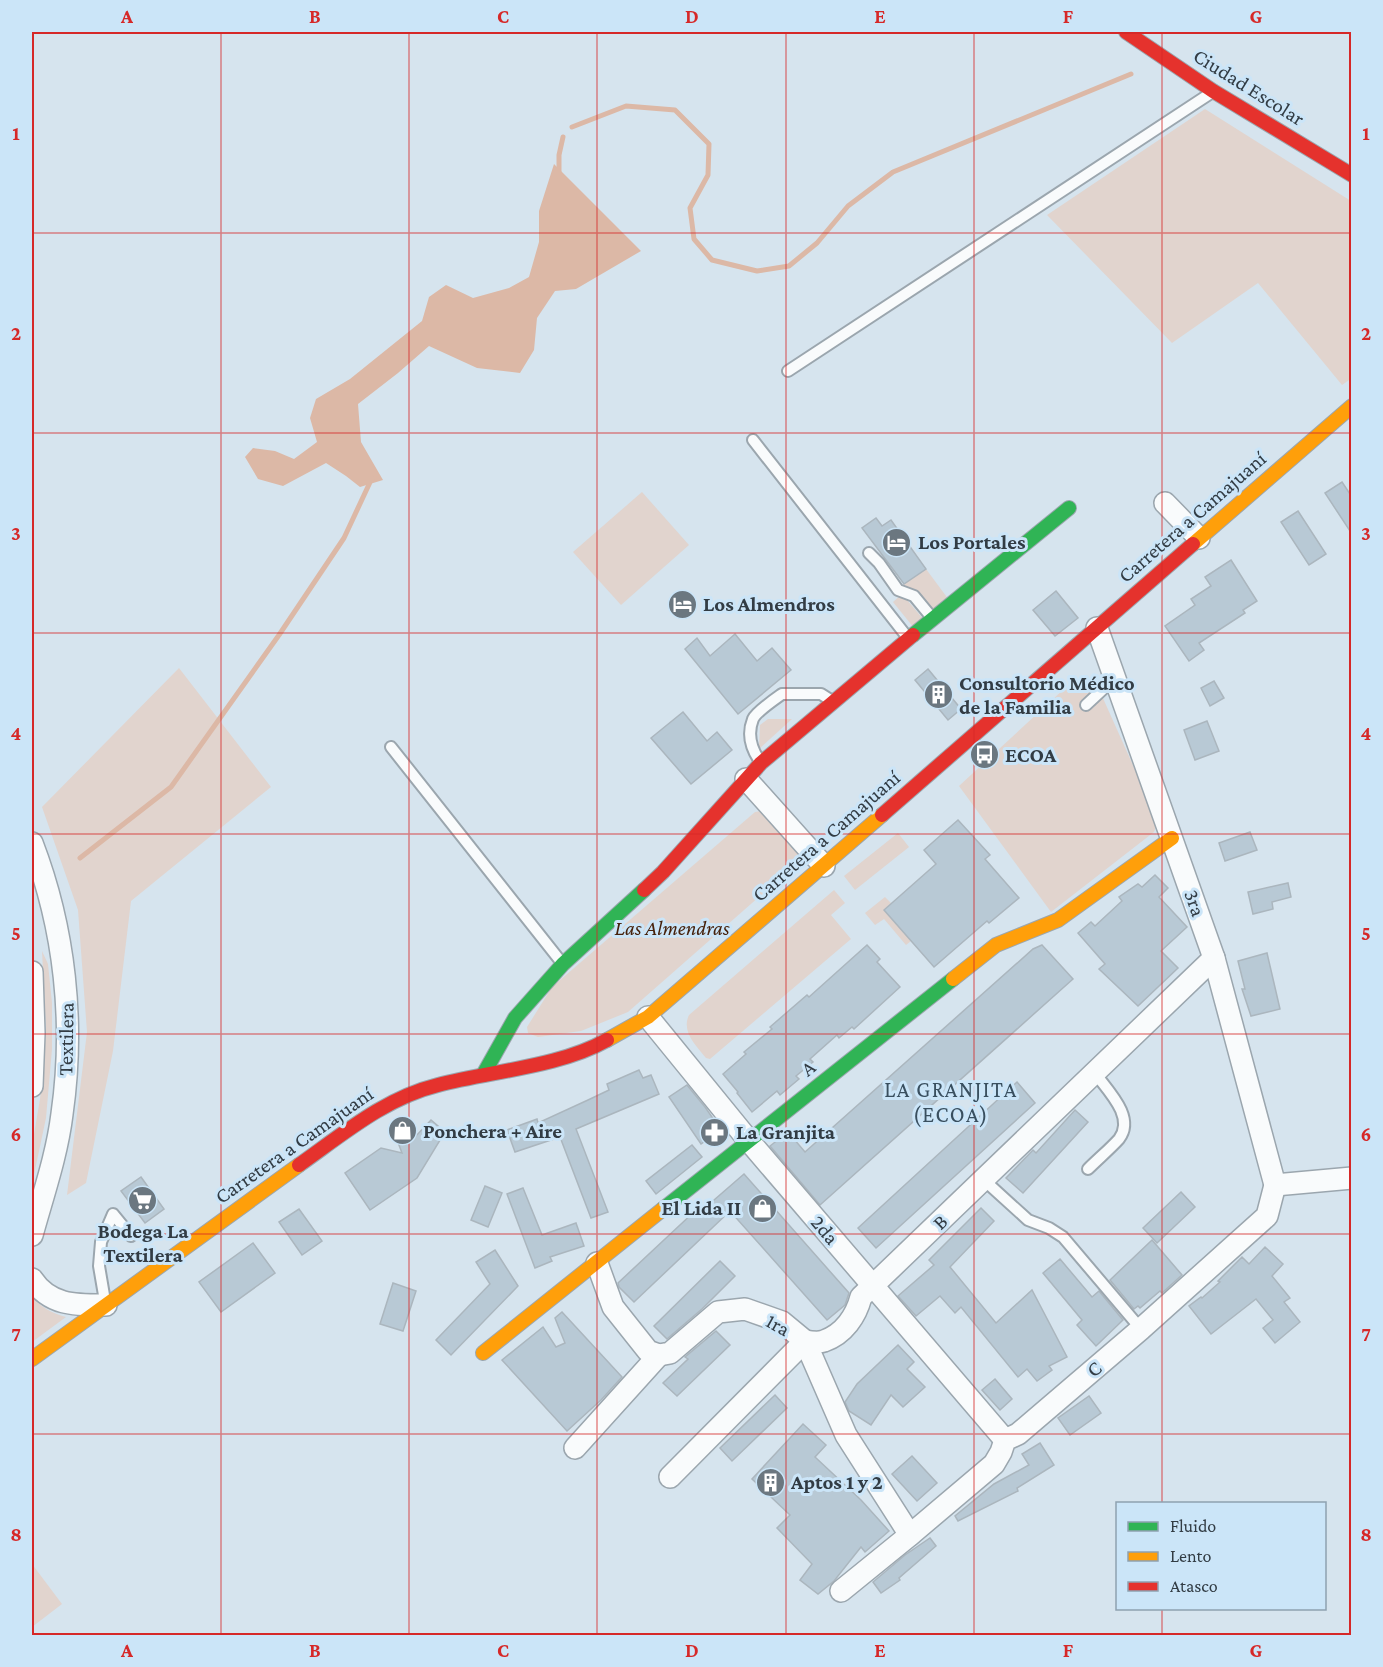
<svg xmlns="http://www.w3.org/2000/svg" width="1383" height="1667" viewBox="0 0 1383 1667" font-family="'Crimson Pro',serif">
<rect width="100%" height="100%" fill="#d6e4ee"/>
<g fill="#e1d4ce">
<path d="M1205,109L1351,201L1352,378L1342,385L1258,283L1172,343L1047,215Z"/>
<path d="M642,492L689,545L621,605L573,552Z"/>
<path d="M926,569L949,600L935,611L903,585Z"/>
<path d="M902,594L924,620L914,628L893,602Z"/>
<path d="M179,668L271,787L131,901L113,1051L86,1183L67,1195L87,1032L78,910L42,807Z"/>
<path d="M1082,687L1102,696L1158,821L1154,832L1051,912L959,786L1065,688Z"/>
<path d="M768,719H792L759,749L760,725Z"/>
<path d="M761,811L801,856L800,861L628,1012L581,1031L538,1037L528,1033L527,1027L552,987L755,812Z"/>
<path d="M898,833L909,847L855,890L844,876Z"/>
<path d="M834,890L845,903L831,915L851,939L710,1059L706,1058C696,1045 681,1032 689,1015Z"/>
<path d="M885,897L891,903L884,910L911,941L906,945L884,919L875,925L865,913Z"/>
<path d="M42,951L48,964L52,1003V1049L46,1118L32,1184V1146L40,1099L46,1030Z"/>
<path d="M32,1296C41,1308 52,1313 66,1317L32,1342Z"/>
<path d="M32,1564L62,1604L32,1627Z"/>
</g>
<path fill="#dcb8a6" d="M554,164L641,251L576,289L555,291L537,318L534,350L520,373L477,368L429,346L398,373L358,404L361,442L383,480L360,487L346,476L326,463L283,486L258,479L245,457L253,448L275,451L294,459L317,442L310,418L316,399L350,379L422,321L429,297L446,285L473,298L509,288L529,277L539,242V211Z"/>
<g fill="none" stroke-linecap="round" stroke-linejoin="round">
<g stroke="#dcb8a6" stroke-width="5">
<path d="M572,127L626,106L675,110L709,144L708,175L690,208L694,239L712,260L757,271L789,266L817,243L848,206L893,172L1131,74"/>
<path d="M559,176V155L563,137"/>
<path d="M80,858L171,787L279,635L344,538L372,478"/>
</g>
</g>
<g fill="#b8c9d5" stroke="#abb6be" stroke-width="1.5">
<path d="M1342,482L1352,497V534L1325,493Z"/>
<path d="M1298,511L1326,554L1309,565L1281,522Z"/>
<path d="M876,518L882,526L891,520L926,569L904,584L862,528Z"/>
<path d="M1231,560L1257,601L1243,610L1245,613L1199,643L1204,650L1189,661L1165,626L1195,605L1191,599L1211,586L1205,577Z"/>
<path d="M1056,591L1078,618L1055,636L1033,610Z"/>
<path d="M735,634L757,661L772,648L791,670L738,714L685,649L697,638L710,656Z"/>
<path d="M928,669L961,709L948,720L915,680Z"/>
<path d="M1214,681L1224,698L1210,706L1201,688Z"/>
<path d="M683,712L707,741L717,732L732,750L691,784L651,738Z"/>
<path d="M1207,721L1219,751L1195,760L1184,730Z"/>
<path d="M958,820L990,855L985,859L1019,898L989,923L987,921L934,967L884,910L936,864L924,850Z"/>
<path d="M1250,832L1257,850L1225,861L1219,843Z"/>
<path d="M1155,875L1168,888L1159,897L1187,927L1161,951L1178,968L1138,1006L1099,969L1105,964L1078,933L1091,922L1095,926L1122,901L1119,897L1138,884L1142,887Z"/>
<path d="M1288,883L1291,897L1272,902L1273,909L1253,914L1248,892Z"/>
<path d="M867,945L880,959L877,962L900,987L854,1029L852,1027L839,1038L837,1035L810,1059L813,1062L796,1076L799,1079L780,1095L777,1091L752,1112L737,1093L738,1092L723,1074L746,1054L744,1052L772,1029L770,1027L807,995L809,997Z"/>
<path d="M1042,945L1073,979L820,1205L770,1146L788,1132L805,1152L1033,949Z"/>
<path d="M1267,953L1280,1009L1251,1016L1242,989H1245L1238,961Z"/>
<path d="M639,1070L643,1078L651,1075L659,1094L576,1129L608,1212L591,1218L560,1137L515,1152L507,1130L537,1119L538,1123L588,1100L609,1090L607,1084Z"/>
<path d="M1017,1082L1035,1103L876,1248L858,1228Z"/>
<path d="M687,1085L705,1107L721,1130L701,1144L669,1097Z"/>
<path d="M1075,1110L1088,1122L1023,1193L1006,1178L1033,1150L1036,1153Z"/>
<path d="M400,1120L415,1137L431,1120L445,1132L417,1178L370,1210L345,1173L381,1148L402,1153L391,1124Z"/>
<path d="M692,1145L702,1157L656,1194L646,1181Z"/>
<path d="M744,1174L849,1293L845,1305L827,1320L730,1211L634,1302L619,1287L618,1283L696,1210L699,1213Z"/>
<path d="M141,1177L164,1209L145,1223L121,1191Z"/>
<path d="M485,1186L502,1193L488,1227L471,1220Z"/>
<path d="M523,1188L542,1235L576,1223L584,1246L550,1257L552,1261L535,1268L507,1194Z"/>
<path d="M1181,1192L1195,1207L1157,1243L1143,1228Z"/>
<path d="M981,1208L994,1221L950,1267L996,1323L1032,1290L1067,1357L1049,1366L1052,1370L1037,1381L1027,1369L1018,1377L961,1307L955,1313L940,1296L916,1316L898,1296L934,1265L929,1260Z"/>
<path d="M299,1209L322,1241L302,1255L279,1222Z"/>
<path d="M1152,1240L1182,1275L1162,1293L1160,1291L1140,1308L1138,1306L1134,1309L1110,1280Z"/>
<path d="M253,1243L275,1273L221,1312L199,1282Z"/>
<path d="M1265,1247L1283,1264L1272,1276L1290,1298L1284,1302L1300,1322L1275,1343L1263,1328L1273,1320L1256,1299L1211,1334L1189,1306L1201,1297L1202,1298L1220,1282L1218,1281L1242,1257L1249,1264Z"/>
<path d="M495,1250L518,1286L451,1355L436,1340L490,1284L476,1262Z"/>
<path d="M1060,1259L1092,1297L1099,1291L1123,1320L1096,1346L1077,1325L1082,1320L1043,1273Z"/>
<path d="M720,1261L735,1276L702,1309L667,1339L654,1326Z"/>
<path d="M393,1283L416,1291L403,1331L380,1324Z"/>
<path d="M562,1312L622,1377L601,1400L567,1431L502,1360L543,1327L556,1347L565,1343L555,1318Z"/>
<path d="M716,1331L730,1345L677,1396L663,1383L688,1359L685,1357Z"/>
<path d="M898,1345L914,1362L907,1369L925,1387L903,1407L891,1395L871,1425L849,1411L845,1402L857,1384Z"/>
<path d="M995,1379L1012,1399L1000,1410L982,1390Z"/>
<path d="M775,1395L787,1408L732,1461L720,1448Z"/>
<path d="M1089,1396L1101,1413L1070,1435L1058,1418Z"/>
<path d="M803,1424L826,1445L815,1457L861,1500L889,1531L865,1552L861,1547L834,1581L818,1594L800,1580L812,1564L777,1528L790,1515L752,1479Z"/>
<path d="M1040,1443L1054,1465L1017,1488L1018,1491L958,1521L955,1516L994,1484L1029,1465L1022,1454Z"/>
<path d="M912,1456L937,1483L917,1501L892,1474Z"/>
<path d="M930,1538L936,1546L899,1578L900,1580L881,1593L873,1582L905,1555Z"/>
</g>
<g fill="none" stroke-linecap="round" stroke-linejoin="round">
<defs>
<g id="lane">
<path d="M788,371L1211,93"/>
<path d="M753,440L908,638"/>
<path d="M869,553L879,563L898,590L914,596L933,619"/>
<path d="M1086,705L1115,678"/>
<path d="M391,747L562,963"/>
<path d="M759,760C751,748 747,734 753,719C756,712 775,699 782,694H821L832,701"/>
<path d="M1088,1169C1098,1159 1110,1149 1119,1139C1136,1117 1107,1090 1095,1073"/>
<path d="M984,1180L1028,1220L1049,1228L1063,1237L1141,1329"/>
<path d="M105,1301L99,1266L101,1242L113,1214L131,1236"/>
</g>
<g id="street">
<path d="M1165,503L1199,538"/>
<path d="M1097,628L1214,958L1275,1185"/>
<path d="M746,779L824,866"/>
<path d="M32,843C65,929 75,1023 62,1114C57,1155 43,1195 32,1235"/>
<path d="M32,972L34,1033L32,1086"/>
<path d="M648,1017L749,1141L1005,1440"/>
<path d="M1275,1185L1352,1178"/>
<path d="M597,1263L613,1307L648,1351L659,1355L670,1353L718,1312L745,1309L782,1322L805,1341L846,1435L910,1535"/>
<path d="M32,1279C50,1306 76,1305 106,1305"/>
<path d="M575,1448L659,1355"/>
<path d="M670,1477L805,1341C811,1342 819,1343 824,1341C844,1334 856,1316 861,1297L1214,958"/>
<path d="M841,1591L910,1535L994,1464L1001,1452L1005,1440L1018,1434L1141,1329L1267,1216L1275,1185"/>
</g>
<g id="fast">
<path d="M913,635L1069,508"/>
<path d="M483,1075L515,1018L563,964L644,890"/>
<path d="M663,1209L953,979"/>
</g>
<g id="slow">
<path d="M1193,544L1352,406"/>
<path d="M953,979L996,945L1058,920L1172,838"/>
<path d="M607,1040L648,1017L882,815"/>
<path d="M483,1353L663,1209"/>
<path d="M32,1359L299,1165"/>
</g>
<g id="jam">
<path d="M1126,32L1213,91L1352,175"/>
<path d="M882,815L1193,544"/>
<path d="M644,890L663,872L761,763L913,635"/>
<path d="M299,1165C343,1134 385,1098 438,1085C491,1071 559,1067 607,1040"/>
</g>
</defs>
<use href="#lane" stroke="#9ba6ae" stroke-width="14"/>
<use href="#street" stroke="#9ba6ae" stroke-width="24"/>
<use href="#fast" stroke="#9ba6ae" stroke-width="16"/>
<use href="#slow" stroke="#9ba6ae" stroke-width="16"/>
<use href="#jam" stroke="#9ba6ae" stroke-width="16"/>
<use href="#lane" stroke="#f9fbfc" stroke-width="10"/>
<use href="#street" stroke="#f9fbfc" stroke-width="21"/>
<use href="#fast" stroke="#30b455" stroke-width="14"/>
<use href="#slow" stroke="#ff9f0a" stroke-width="14"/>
<use href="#jam" stroke="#e5322d" stroke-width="14"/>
</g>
<path fill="none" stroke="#d62828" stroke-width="1.5" stroke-opacity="0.55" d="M221,32V1636M409,32V1636M597,32V1636M786,32V1636M974,32V1636M1162,32V1504M32,233H1352M32,433H1352M32,633H1352M32,834H1352M32,1034H1352M32,1234H1352M32,1434H1352M1162,1608V1636"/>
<defs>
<symbol id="hotel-disc" viewBox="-11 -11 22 22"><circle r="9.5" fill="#6b7780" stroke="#cbe5f8"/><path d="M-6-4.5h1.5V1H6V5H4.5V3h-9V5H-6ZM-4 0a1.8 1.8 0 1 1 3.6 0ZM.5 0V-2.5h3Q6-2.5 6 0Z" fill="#fff"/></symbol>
<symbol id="building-disc" viewBox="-11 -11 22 22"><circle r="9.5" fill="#6b7780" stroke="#cbe5f8"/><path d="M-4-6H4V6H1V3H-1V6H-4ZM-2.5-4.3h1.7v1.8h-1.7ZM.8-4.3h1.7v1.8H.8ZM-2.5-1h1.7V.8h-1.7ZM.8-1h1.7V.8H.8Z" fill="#fff"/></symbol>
<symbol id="bus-disc" viewBox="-11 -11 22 22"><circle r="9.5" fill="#6b7780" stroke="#cbe5f8"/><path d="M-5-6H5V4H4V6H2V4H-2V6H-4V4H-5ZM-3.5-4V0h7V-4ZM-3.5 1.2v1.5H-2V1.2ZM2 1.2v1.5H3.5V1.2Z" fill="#fff"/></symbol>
<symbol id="shop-disc" viewBox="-11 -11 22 22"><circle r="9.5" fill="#6b7780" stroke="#cbe5f8"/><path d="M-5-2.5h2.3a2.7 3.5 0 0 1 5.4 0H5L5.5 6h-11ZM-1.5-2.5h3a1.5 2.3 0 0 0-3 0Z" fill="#fff"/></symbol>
<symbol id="pharmacy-disc" viewBox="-11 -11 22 22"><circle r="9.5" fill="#6b7780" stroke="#cbe5f8"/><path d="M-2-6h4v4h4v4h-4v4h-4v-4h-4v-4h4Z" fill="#fff"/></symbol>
<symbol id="supermarket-disc" viewBox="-11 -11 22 22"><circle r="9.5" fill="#6b7780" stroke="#cbe5f8"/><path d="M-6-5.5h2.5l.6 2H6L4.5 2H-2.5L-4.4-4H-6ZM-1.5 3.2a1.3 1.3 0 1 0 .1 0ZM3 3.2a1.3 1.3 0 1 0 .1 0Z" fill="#fff"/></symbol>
</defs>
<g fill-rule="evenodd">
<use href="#hotel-disc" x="880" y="526" width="33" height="33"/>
<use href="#hotel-disc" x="666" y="588" width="33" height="33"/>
<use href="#building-disc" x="922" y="678" width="33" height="33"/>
<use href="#bus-disc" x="968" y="738" width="33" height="33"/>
<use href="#shop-disc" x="386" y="1114" width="33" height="33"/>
<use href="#pharmacy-disc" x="698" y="1116" width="33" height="33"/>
<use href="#supermarket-disc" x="126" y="1184" width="33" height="33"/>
<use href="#shop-disc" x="746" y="1192" width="33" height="33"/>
<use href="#building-disc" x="754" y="1466" width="33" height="33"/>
</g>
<g text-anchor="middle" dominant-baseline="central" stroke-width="6" stroke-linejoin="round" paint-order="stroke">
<g font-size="21" fill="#323c44" stroke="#cbe5f8">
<text transform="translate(1249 87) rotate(32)">Ciudad Escolar</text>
<text transform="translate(1192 517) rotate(-41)">Carretera a Camajuaní</text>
<text transform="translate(826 836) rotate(-41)">Carretera a Camajuaní</text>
<text transform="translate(1195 903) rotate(71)">3ra</text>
<text transform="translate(66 1039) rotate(-89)">Textilera</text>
<text transform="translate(808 1068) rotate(-39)">A</text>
<text transform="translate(294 1145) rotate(-35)">Carretera a Camajuaní</text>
<text transform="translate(940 1222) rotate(-44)">B</text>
<text transform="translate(825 1230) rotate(50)">2da</text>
<text transform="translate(778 1325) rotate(29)">1ra</text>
<text transform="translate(1094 1369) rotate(-40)">C</text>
</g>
<g font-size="21" font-weight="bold" fill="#323c44" stroke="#cbe5f8" text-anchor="start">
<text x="918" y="542">Los Portales</text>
<text x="703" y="604">Los Almendros</text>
<text x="959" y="683">Consultorio Médico<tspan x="959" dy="24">de la Familia</tspan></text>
<text x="1005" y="755">ECOA</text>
<text x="423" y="1131">Ponchera + Aire</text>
<text x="736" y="1132">La Granjita</text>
<text x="741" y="1208" text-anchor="end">El Lida II</text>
<text x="143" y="1231" text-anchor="middle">Bodega La<tspan x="143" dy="24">Textilera</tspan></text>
<text x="791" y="1482">Aptos 1 y 2</text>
</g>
<g font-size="21" font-style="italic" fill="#46210b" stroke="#cbe5f8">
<text x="672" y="928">Las Almendras</text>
</g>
<g font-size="22" letter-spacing="1.5" fill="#394f5f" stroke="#cbe5f8">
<text x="951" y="1089">LA GRANJITA<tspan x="951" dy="25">(ECOA)</tspan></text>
</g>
</g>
<rect width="1383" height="1667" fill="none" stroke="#cbe5f8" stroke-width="66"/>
<rect x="1116" y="1502" width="210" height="108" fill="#cbe5f8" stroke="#8ea1b0" stroke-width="1.5"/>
<rect x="1128" y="1522" width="30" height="9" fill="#30b455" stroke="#8ea1b0" stroke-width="1.5"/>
<text x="1170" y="1532" font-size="18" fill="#323c44">Fluido</text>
<rect x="1128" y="1552" width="30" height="9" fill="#ff9f0a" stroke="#8ea1b0" stroke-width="1.5"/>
<text x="1170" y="1562" font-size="18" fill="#323c44">Lento</text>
<rect x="1128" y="1582" width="30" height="9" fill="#e5322d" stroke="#8ea1b0" stroke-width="1.5"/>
<text x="1170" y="1592" font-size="18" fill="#323c44">Atasco</text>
<rect x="33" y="33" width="1317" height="1601" fill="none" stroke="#d62828" stroke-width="2"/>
<g font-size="20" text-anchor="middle" font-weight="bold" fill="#d62828">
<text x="127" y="23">A</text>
<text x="315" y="23">B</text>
<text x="503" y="23">C</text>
<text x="692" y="23">D</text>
<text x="880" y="23">E</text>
<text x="1068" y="23">F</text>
<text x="1256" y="23">G</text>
<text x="16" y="140">1</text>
<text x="1366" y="140">1</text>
<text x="16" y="340">2</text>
<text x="1366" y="340">2</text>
<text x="16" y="540">3</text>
<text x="1366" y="540">3</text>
<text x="16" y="740">4</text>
<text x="1366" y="740">4</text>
<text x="16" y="940">5</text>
<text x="1366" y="940">5</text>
<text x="16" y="1141">6</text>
<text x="1366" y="1141">6</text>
<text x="16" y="1341">7</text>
<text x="1366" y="1341">7</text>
<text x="16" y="1541">8</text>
<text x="1366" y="1541">8</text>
<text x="127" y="1657">A</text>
<text x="315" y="1657">B</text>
<text x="503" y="1657">C</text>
<text x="692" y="1657">D</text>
<text x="880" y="1657">E</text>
<text x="1068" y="1657">F</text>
<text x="1256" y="1657">G</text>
</g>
</svg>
